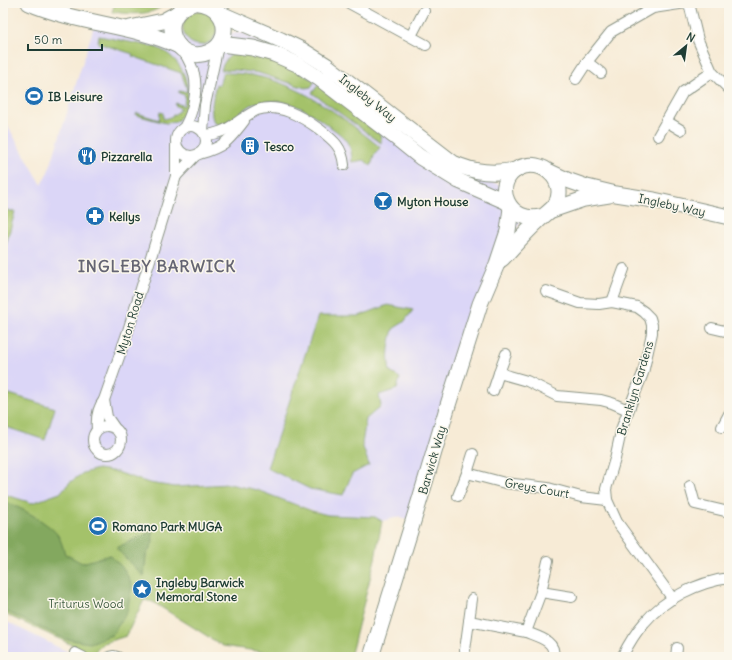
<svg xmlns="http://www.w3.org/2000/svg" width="732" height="660" viewBox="0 0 732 660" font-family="Delius,sans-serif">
<rect width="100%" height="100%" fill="#fbf7ec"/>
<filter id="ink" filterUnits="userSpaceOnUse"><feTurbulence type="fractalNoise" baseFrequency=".025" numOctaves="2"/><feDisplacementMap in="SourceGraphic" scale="8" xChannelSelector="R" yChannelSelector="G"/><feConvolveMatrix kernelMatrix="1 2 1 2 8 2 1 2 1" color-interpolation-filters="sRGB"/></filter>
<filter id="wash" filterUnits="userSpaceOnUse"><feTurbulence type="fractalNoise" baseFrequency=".012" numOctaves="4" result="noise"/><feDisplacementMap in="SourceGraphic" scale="16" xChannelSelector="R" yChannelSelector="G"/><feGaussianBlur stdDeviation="0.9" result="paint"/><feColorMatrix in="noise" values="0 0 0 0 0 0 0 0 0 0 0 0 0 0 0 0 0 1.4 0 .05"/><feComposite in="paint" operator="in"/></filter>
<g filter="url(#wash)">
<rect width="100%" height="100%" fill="#f7ebd6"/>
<g fill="#dbd6f7">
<path d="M95,23L127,28L193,33H244L305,61L440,162L505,187L523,217L491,276L413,521L399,517L382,521L375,517L328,515L288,502L257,490L229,484L175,487L149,483L117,472L98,469L83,473L69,483L60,493L32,503L3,494V118L42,185L50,167Z"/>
<path d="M3,620L74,655L79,657H3Z"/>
</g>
<g fill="#a4c26a" stroke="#62804f">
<path d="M115,3H166C152,17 130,14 112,12Z"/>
<circle cx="200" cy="28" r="17"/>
<path d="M99,36L155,47C177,55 189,75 188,98C187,102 187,106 186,110C183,115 179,119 176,122L166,123L136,115L137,113L159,120L160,112L163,113V119C171,118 175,114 181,109L175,105L176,103L184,106L185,95L179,93V91L187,92L186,86L181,73L132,56L133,54L98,43Z"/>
<path d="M241,52L274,59L315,81L311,87L305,88L259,73L236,70H221C225,58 230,54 241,52Z"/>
<path d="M223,73C230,73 237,73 244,74C297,80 340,115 380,147L374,156L371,166L364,160L352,162C352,141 342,135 326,124C305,108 284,96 256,103C243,106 227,132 215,123C208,117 214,92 216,84L219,85Z"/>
<path d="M319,84L378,130L381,137V143L312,93Z"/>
<path d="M3,209L15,212L3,255Z"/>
<path d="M388,305L413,310L404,322L393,329C389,344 387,356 390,372L400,378L397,389L379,395L381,406L366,419L362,444L369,465L352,474L343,495L310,489L267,468L318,316H359Z"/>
<path d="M6,393L55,408L45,440L3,426V403Z"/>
<path d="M98,469L117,472L149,483L175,487L229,484L257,490L312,511L328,515L375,517L382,521L375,559L350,657H297L223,646L153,602L144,600L126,636L104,643L92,654L3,613V494L32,503L60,493L69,483L83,473Z"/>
</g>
<g fill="#83a85e" stroke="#517249">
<path d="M3,501C18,506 47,522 57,534C61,539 63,548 65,554L82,563L110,555L124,569L132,585L127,612L112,635L90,643L65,639L3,610Z"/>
<path d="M152,531L153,542L146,556L144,577L116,548Z"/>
</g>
</g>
<g filter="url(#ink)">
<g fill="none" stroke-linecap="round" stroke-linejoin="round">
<defs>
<g id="street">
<path d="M349,3L426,45"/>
<path d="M689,3L698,40L712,72L729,89"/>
<path d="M411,36L424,11"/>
<path d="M183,50C187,57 192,65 194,74C198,90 193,112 185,126"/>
<path d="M587,62L601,73"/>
<path d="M576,79L587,62L611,32L653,8L686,3"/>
<path d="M666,121L681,130"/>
<circle cx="191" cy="141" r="15"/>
<path d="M203,131L205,105L218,46"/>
<path d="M205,135C218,134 226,130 236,123C242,119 250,113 257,110C279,103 301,116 319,129C333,140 342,146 344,165"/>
<path d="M658,136L683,92L712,72"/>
<path d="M199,154C225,147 229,140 244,121"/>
<path d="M176,176L195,156"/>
<path d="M624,269L612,302L637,307L644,312L650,318L652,325V333L643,373L622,427L615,459L606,489L607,500L617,522L673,599"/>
<path d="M546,291L580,303L599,304L612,302"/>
<path d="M712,328L729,332"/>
<path d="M499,373L506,354"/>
<path d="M493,391L499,373L527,381L557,396L601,400L612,403L628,410"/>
<path d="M104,400L107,417L114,427"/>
<circle cx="107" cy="440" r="14"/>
<path d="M722,427L729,414"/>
<path d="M97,429C96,418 97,409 104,400L127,334L176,176V146"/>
<path d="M467,473L473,454"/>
<path d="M690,486L695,504L729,512"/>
<path d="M458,496L467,473L505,483L548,488L581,497L607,500"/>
<path d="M548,561L541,592L526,632C538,637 557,641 553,657"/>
<path d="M541,592L572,597"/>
<path d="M469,621L472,599"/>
<path d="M465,650L469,621L526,632"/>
<path d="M75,653L83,657"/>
<path d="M109,657L114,656L118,657"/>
<path d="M622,657C628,645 635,633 644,623C664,599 698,582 729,578"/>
<path d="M676,657L677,648"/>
</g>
<g id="secondary">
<path d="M29,3C77,24 131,24 179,46"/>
<path d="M194,3C153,15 176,67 209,52C216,49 221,44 223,37C228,19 215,4 198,3"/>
<path d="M219,13L281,40L302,50L326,65L453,163C475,173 494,174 516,170"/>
<path d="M130,28L163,21L176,14"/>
<path d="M220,44L253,48L274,54L297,64L320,79L394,136L420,157L459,181L507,202"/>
<path d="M550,172L567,180L587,187L616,194L654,200L729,217"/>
<path d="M552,210L584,199L609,195"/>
<path d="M502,259C514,246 525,233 538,221C544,215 551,211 556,204C568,181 542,157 519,168C489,183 510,227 543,216"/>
<path d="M371,657L420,499L448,405L480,304L497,264L508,231L511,208"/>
</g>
</defs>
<use href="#street" stroke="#8b9485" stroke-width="12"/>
<use href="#secondary" stroke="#8b9485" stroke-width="17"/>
<use href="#street" stroke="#fff" stroke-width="10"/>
<use href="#secondary" stroke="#fff" stroke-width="15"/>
</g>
</g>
<defs>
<symbol id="stadium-disc" viewBox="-11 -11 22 22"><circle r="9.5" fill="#1f6fb2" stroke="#fbf7ec"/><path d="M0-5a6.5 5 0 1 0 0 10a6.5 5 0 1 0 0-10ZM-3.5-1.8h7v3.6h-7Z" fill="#fff"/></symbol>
<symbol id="building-disc" viewBox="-11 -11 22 22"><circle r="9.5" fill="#1f6fb2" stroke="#fbf7ec"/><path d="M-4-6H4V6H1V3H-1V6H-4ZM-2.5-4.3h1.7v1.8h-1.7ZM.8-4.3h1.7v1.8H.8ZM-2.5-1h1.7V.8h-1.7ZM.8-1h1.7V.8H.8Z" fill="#fff"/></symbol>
<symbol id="restaurant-disc" viewBox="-11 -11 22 22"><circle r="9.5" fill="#1f6fb2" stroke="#fbf7ec"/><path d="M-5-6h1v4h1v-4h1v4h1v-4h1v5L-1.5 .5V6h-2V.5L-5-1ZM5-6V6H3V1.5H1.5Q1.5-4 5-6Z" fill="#fff"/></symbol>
<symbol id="bar-disc" viewBox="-11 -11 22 22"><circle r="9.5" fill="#1f6fb2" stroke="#fbf7ec"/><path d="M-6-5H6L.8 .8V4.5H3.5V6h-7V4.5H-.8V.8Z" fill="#fff"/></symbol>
<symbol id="pharmacy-disc" viewBox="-11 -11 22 22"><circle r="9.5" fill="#1f6fb2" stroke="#fbf7ec"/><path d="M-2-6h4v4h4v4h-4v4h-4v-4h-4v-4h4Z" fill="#fff"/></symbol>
<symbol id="sight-disc" viewBox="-11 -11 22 22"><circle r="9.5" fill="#1f6fb2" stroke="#fbf7ec"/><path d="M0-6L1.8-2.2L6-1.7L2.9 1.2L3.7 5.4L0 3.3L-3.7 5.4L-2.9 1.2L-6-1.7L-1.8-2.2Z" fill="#fff"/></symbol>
</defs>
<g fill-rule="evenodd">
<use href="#stadium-disc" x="23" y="85" width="22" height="22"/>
<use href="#building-disc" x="239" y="135" width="22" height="22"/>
<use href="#restaurant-disc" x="76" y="145" width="22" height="22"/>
<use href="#bar-disc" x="372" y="190" width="22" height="22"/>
<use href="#pharmacy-disc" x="84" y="205" width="22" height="22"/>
<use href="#stadium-disc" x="87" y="515" width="22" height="22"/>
<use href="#sight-disc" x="131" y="578" width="22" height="22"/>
</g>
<g text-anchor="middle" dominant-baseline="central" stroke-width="3" stroke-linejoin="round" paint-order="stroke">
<g font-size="12" font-weight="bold" fill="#1f3d34" stroke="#fbf7ec" text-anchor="start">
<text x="48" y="96">IB Leisure</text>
<text x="264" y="146">Tesco</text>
<text x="101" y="156">Pizzarella</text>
<text x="397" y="201">Myton House</text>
<text x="109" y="216">Kellys</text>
<text x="112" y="526">Romano Park MUGA</text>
<text x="156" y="582">Ingleby Barwick<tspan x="156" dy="14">Memoral Stone</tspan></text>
</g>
<g font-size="12" fill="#1f3d34" stroke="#fbf7ec">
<text transform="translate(368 98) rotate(38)">Ingleby Way</text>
<text transform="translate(672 205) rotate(12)">Ingleby Way</text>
<text transform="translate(130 323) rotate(-73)">Myton Road</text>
<text transform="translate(635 388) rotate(-73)">Branklyn Gardens</text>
<text transform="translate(432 460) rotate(-74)">Barwick Way</text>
<text transform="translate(537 488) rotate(10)">Greys Court</text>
</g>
<g font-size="12" fill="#405e42" stroke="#fbf7ec">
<text x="86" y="603">Triturus Wood</text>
</g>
<g font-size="16" font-weight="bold" letter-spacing="1" fill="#656573" stroke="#fbf7ec">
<text x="157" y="266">INGLEBY BARWICK</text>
</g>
</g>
<rect width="732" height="660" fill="none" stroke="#fbf7ec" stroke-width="16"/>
<g transform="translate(686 46) rotate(29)" stroke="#fbf7ec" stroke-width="3" paint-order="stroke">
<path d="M0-3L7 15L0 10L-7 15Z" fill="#1f3d34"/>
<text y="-6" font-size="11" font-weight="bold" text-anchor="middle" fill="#1f3d34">N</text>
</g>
<path d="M28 44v6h74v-6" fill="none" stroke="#1f3d34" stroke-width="2"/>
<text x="34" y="44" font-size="12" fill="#1f3d34" stroke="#fbf7ec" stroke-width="3" paint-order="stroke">50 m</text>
</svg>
